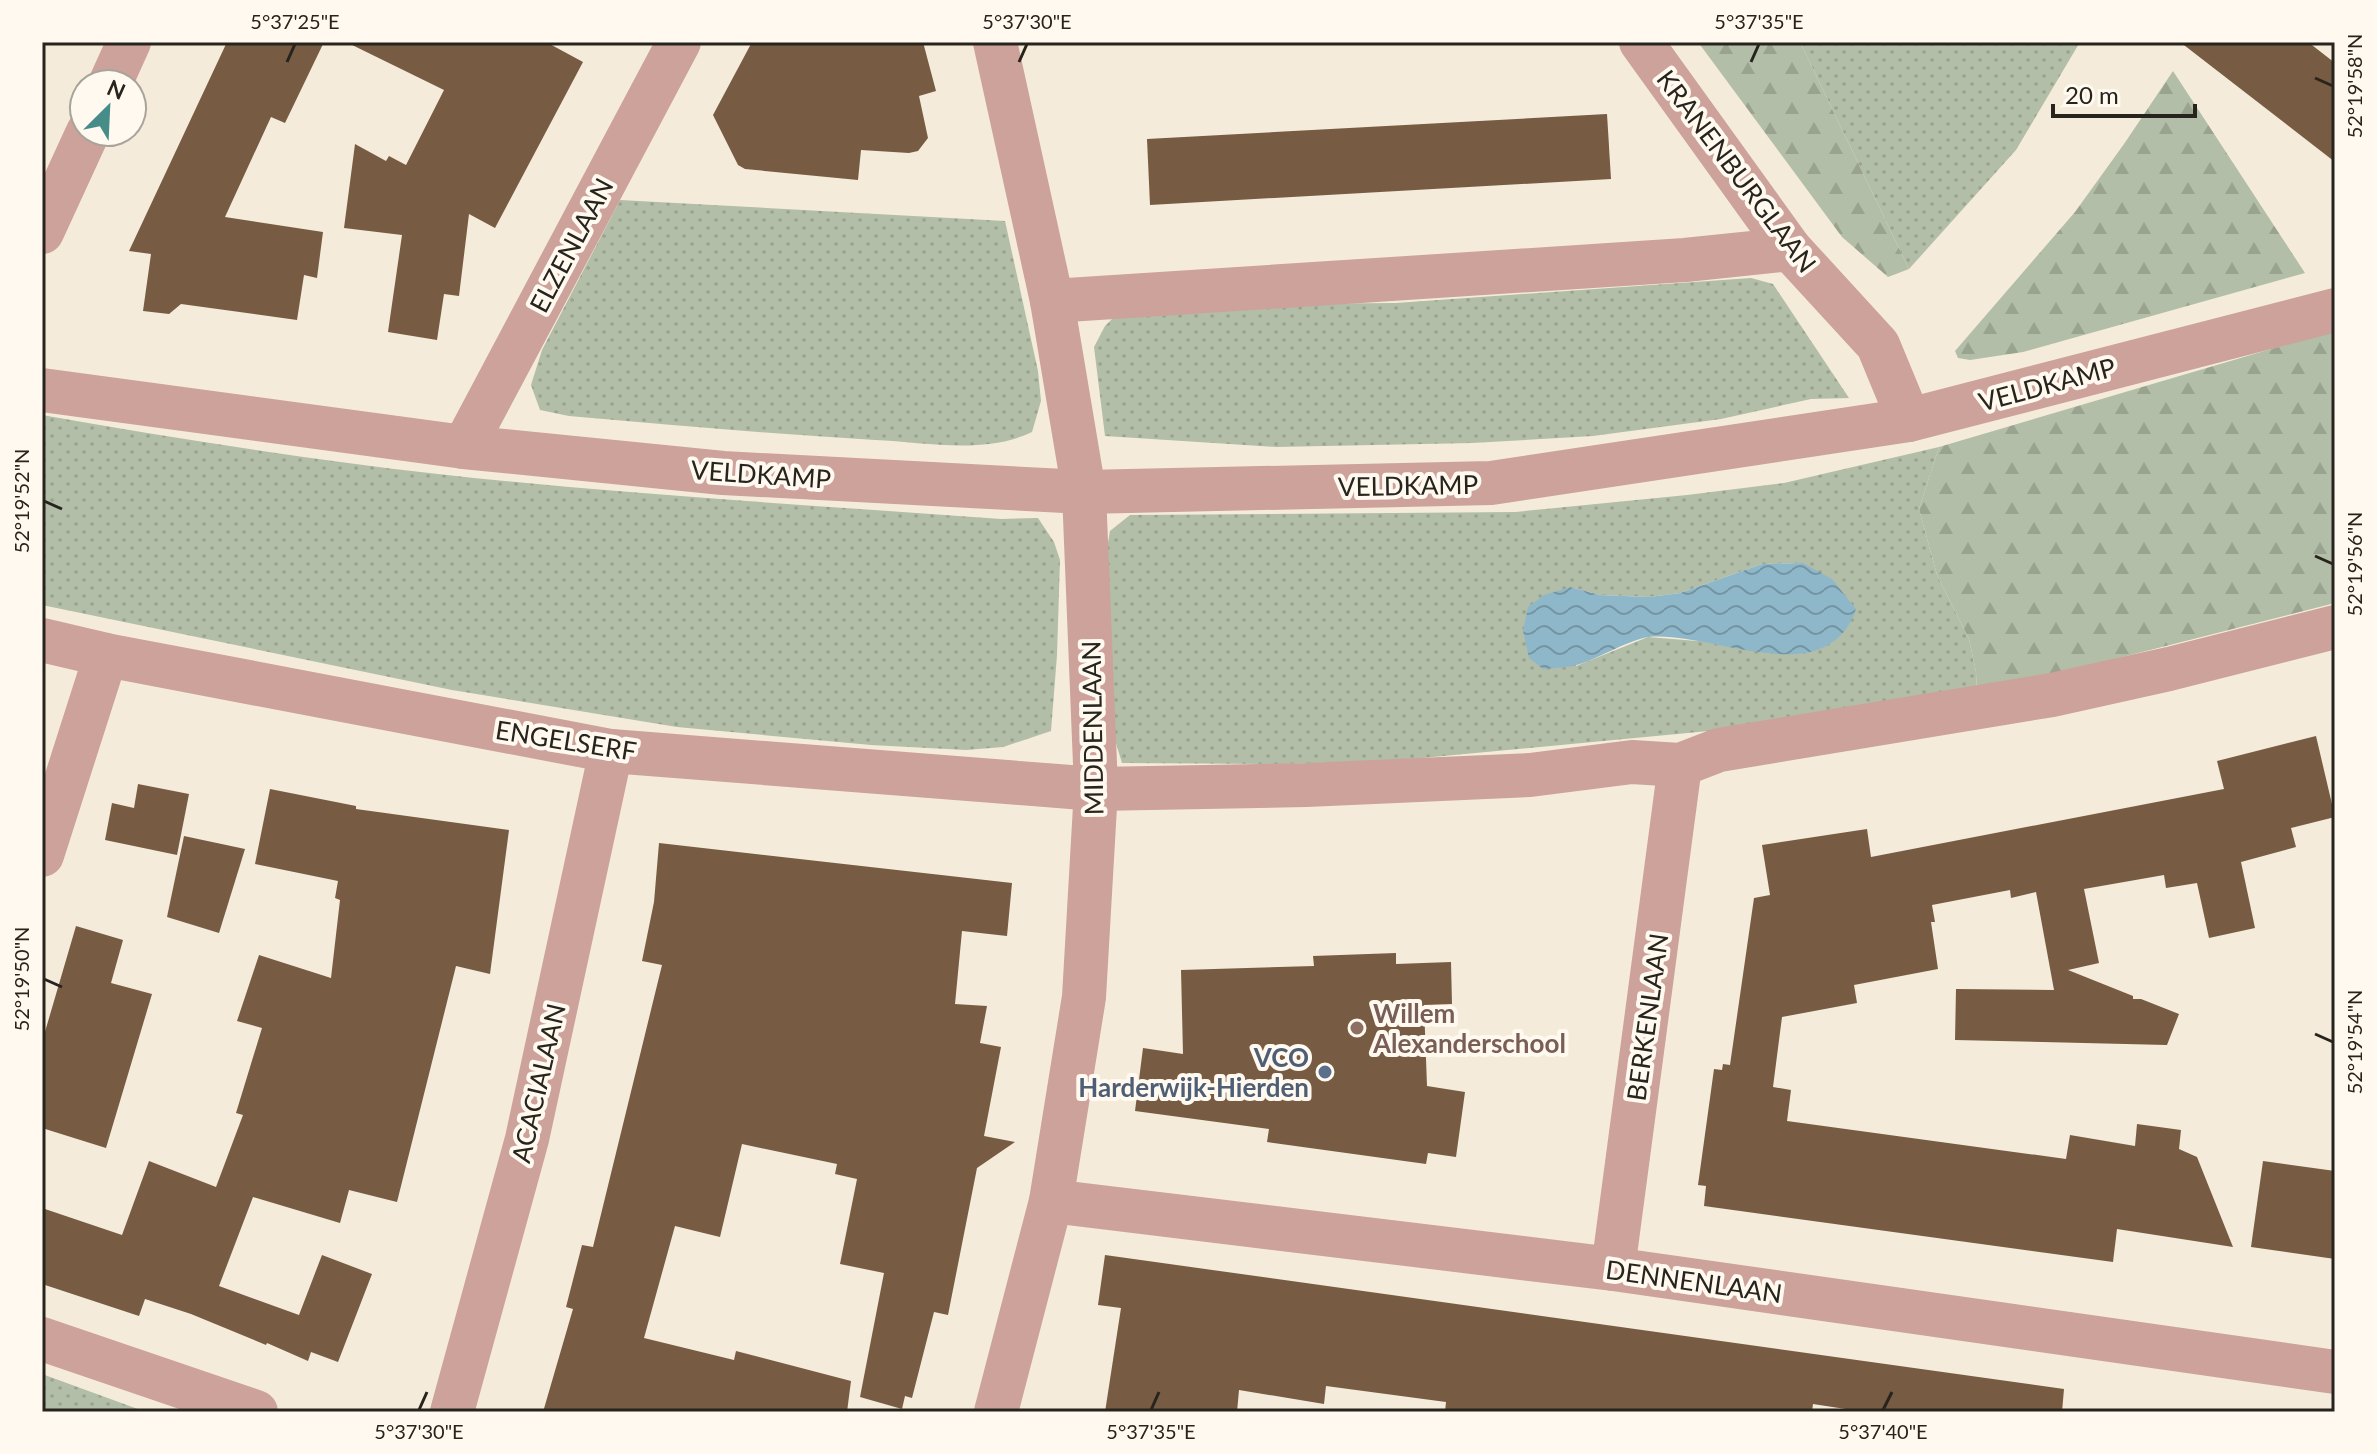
<svg xmlns="http://www.w3.org/2000/svg" width="2377" height="1454" viewBox="0 0 2377 1454" font-family="Lato,sans-serif">
<defs>
<pattern id="green-dots" width="8" height="8" patternUnits="userSpaceOnUse" patternTransform="scale(2)"><rect width="8" height="8" fill="#b2bea7"/><path d="M2 2h.1M6 6h.1" fill="none" stroke="#99a38f" stroke-width="1.8" stroke-linecap="round"/></pattern>
<pattern id="forest-firs" width="22" height="20" patternUnits="userSpaceOnUse" patternTransform="scale(2)"><rect width="22" height="20" fill="#b2bea7"/><path d="M5 1l3.5 6h-7zM16 11l3.5 6h-7z" fill="#99a38f"/></pattern>
<pattern id="water-waves" width="16" height="10" patternUnits="userSpaceOnUse" patternTransform="scale(2)"><rect width="16" height="10" fill="#8eb8ca"/><path d="M0 5q4-4 8 0t8 0" fill="none" stroke="#7495a3"/></pattern>
</defs>
<rect width="100%" height="100%" fill="#f5ebda"/>
<g fill="url(#green-dots)" fill-rule="evenodd">
<path d="M1800,42H2080L2016,150L1909,269Z"/>
<path d="M620,200L1005,221L1038,371L1041,401L1032,432C985,455 925,442 875,440C773,434 671,425 569,416L540,410L531,385L542,350Z"/>
<path d="M1751,278L1773,284L1849,398L1811,399L1721,419L1593,436L1472,443L1276,447L1105,436L1094,347L1105,326L1117,314L1268,304L1396,303Z"/>
<path d="M42,415C173,438 306,459 438,474C625,495 814,505 1001,519L1038,518L1054,542L1060,560L1057,655L1051,731L1003,747L966,750L871,745L677,727L452,690L42,605Z"/>
<path d="M1939,447L1919,509L1937,575L1969,639L1976,672L1977,694L1826,720L1401,760L1284,764L1122,763L1115,740L1105,560L1110,531L1130,515L1515,512L1687,495L1784,483ZM1803,563L1697,641L1648,637L1576,666L1571,587L1600,595L1649,597L1680,593L1762,564Z"/>
<path d="M42,1374L146,1412H42Z"/>
</g>
<g fill="url(#forest-firs)">
<path d="M1698,42H1800L1909,269L1888,277L1842,237Z"/>
<path d="M2173,71L2305,273L2023,352L1970,360L1958,358L1955,351L2075,212L2124,144Z"/>
<path d="M2335,330V603L1977,694L1976,672L1969,639L1937,575L1919,509L1939,447Z"/>
</g>
<path fill="url(#water-waves)" d="M1803,563L1832,579L1856,609C1827,695 1712,631 1649,637C1631,639 1599,658 1580,664C1569,668 1555,668 1543,669L1529,658L1523,631L1528,607L1544,595L1571,587L1600,595L1649,597L1680,593L1762,564Z"/>
<g fill="#775c43">
<path d="M227,42H324L285,123L271,117L225,217L323,232L317,278L304,275L297,320L181,304L169,314L143,311L151,254L129,251Z"/>
<path d="M346,42H546L583,62L495,228L469,214L459,296L444,294L437,340L388,332L402,235L344,228L355,144L386,161L389,156L406,165L444,90Z"/>
<path d="M752,42H923L936,91L919,96L928,138L918,151L909,153L861,150L858,180L745,169L738,165L713,115Z"/>
<path d="M2180,42H2308L2335,63V162Z"/>
<path d="M1607,114L1611,179L1150,205L1147,139Z"/>
<path d="M2316,736L2335,817L2291,828L2296,847L2241,862L2255,928L2209,938L2197,883L2166,888L2164,875L2084,889L2099,963L2068,970L2133,996V999H2141L2179,1014L2167,1045L1955,1040L1956,989L2054,990L2036,892L2011,898L2010,890L1932,905L1935,922H1931L1938,969L1854,985L1857,1003L1782,1017L1773,1087L1791,1090L1787,1121L2066,1159L2070,1135L2135,1146L2137,1124L2181,1130L2179,1149L2197,1157L2233,1247L2117,1229L2113,1262L1704,1206L1706,1186L1698,1185L1714,1069L1722,1070L1723,1064L1730,1065L1754,898L1770,895L1762,845L1867,829L1871,857L2224,789L2217,761Z"/>
<path d="M138,784L189,794L177,855L105,840L112,803L134,808Z"/>
<path d="M270,789L356,806V809L509,830L490,974L456,966L397,1202L349,1190L340,1223L253,1197L219,1286L299,1315L322,1255L372,1274L338,1362L311,1352L308,1361L267,1343L266,1345L191,1314L145,1299L139,1316L42,1284V1208L122,1235L149,1161L216,1187L243,1115L236,1113L262,1028L237,1021L259,955L331,978L340,900L335,898L338,881L255,864Z"/>
<path d="M184,836L245,849L219,933L167,917Z"/>
<path d="M659,843L1012,883L1007,936L962,931L955,1004L987,1006L980,1043L1001,1047L984,1136L1015,1142L977,1168L948,1315L934,1312L912,1398L905,1396L902,1409L860,1397L884,1273L840,1264L857,1179L835,1174L837,1164L742,1144L720,1237L675,1226L644,1338L734,1360L736,1351L851,1381L847,1412H543L573,1309L566,1307L582,1245L593,1247L662,965L642,961L654,902Z"/>
<path d="M76,926L123,940L111,983L152,994L106,1148L42,1128V1042Z"/>
<path d="M1396,953V964L1451,962L1452,1004L1424,1005L1427,1086L1465,1092L1456,1157L1428,1153L1426,1164L1267,1142L1269,1129L1135,1111L1143,1048L1183,1054L1181,970L1314,966L1313,956Z"/>
<path d="M2263,1161L2335,1171V1259L2251,1247Z"/>
<path d="M1105,1255L2064,1389L2062,1412H1865L1813,1404L1812,1412H1445L1446,1402L1326,1386L1324,1404L1239,1390L1237,1412H1105L1121,1308L1098,1305Z"/>
</g>
<g fill="none" stroke-linecap="round" stroke-linejoin="round">
<g stroke="#cca29b" stroke-width="44">
<path d="M995,42L1052,301L1084,492L1096,789L1084,997L1051,1201L996,1412"/>
<path d="M1641,42L1790,249L1878,345L1909,420"/>
<path d="M110,84L129,42"/>
<path d="M42,232L88,132"/>
<path d="M1052,301L1685,260L1790,249"/>
<path d="M42,390L464,447L723,473L1084,492L1491,483L1909,420L2335,310"/>
<path d="M464,447L679,42"/>
<path d="M42,640L106,655L611,751L1096,789L1306,785L1530,775L1632,762L1680,765L1719,750L2052,695L2169,669L2335,627"/>
<path d="M42,855L106,655"/>
<path d="M1051,1201L1613,1269L2335,1372"/>
<path d="M1613,1269L1680,765"/>
<path d="M42,1339L256,1412"/>
<path d="M452,1412L527,1139L611,751"/>
</g>
</g>
<path fill="none" stroke="#27241e" stroke-width="3" d="M287,62L295,44M1019,62L1027,44M1751,62L1759,44M2315,78L2333,86M44,501L62,509M2315,556L2333,564M44,979L62,987M2315,1034L2333,1042M419,1410L427,1392M1151,1410L1159,1392M1883,1410L1892,1392"/>
<circle fill="#8d6e63" stroke="#fff9ef" stroke-width="3" cx="1357" cy="1028" r="8"/>
<circle fill="#5c6f8a" stroke="#fff9ef" stroke-width="3" cx="1325" cy="1072" r="8"/>
<g text-anchor="middle" dominant-baseline="central" stroke-width="8" stroke-linejoin="round" paint-order="stroke">
<g font-size="26" fill="#27241e" stroke="#fff9ef">
<text transform="translate(1737 171) rotate(53)">KRANENBURGLAAN</text>
<text transform="translate(571 245) rotate(-62)">ELZENLAAN</text>
<text transform="translate(2047 384) rotate(-15)">VELDKAMP</text>
<text transform="translate(761 474) rotate(4)">VELDKAMP</text>
<text transform="translate(1408 485) rotate(-1)">VELDKAMP</text>
<text transform="translate(1092 728) rotate(-91)">MIDDENLAAN</text>
<text transform="translate(566 740) rotate(9)">ENGELSERF</text>
<text transform="translate(1647 1017) rotate(-82)">BERKENLAAN</text>
<text transform="translate(538 1083) rotate(-77)">ACACIALAAN</text>
<text transform="translate(1694 1281) rotate(8)">DENNENLAAN</text>
</g>
<g font-size="26" font-weight="bold" fill="#785e54" stroke="#fff9ef" text-anchor="start">
<text x="1373" y="1013">Willem<tspan x="1373" dy="30">Alexanderschool</tspan></text>
</g>
<g font-size="26" font-weight="bold" fill="#4e5e75" stroke="#fff9ef" text-anchor="end">
<text x="1309" y="1057">VCO<tspan x="1309" dy="30">Harderwijk-Hierden</tspan></text>
</g>
</g>
<rect width="2377" height="1454" fill="none" stroke="#fff9ef" stroke-width="88"/>
<g transform="translate(108 108) rotate(24)"><circle r="38" fill="#fff9ef" stroke="#a9a49b" stroke-width="2"/>
<path d="M0-6L14 30L0 20L-14 30Z" fill="#468d8a"/>
<text y="-12" font-size="22" font-weight="bold" text-anchor="middle" fill="#27241e">N</text>
</g>
<path d="M2053 104v12h142v-12" fill="none" stroke="#27241e" stroke-width="4"/>
<text x="2065" y="104" font-size="24" fill="#27241e" stroke="#fff9ef" stroke-width="6" paint-order="stroke">20 m</text>
<rect x="44" y="44" width="2289" height="1366" fill="none" stroke="#27241e" stroke-width="3"/>
<g font-size="20" text-anchor="middle" fill="#27241e">
<text x="295" y="29">5°37'25"E</text>
<text x="1027" y="29">5°37'30"E</text>
<text x="1759" y="29">5°37'35"E</text>
<text transform="translate(2355 86) rotate(-90)" y="7">52°19'58"N</text>
<text transform="translate(22 501) rotate(-90)" y="7">52°19'52"N</text>
<text transform="translate(2355 564) rotate(-90)" y="7">52°19'56"N</text>
<text transform="translate(22 979) rotate(-90)" y="7">52°19'50"N</text>
<text transform="translate(2355 1042) rotate(-90)" y="7">52°19'54"N</text>
<text x="419" y="1439">5°37'30"E</text>
<text x="1151" y="1439">5°37'35"E</text>
<text x="1883" y="1439">5°37'40"E</text>
</g>
</svg>
